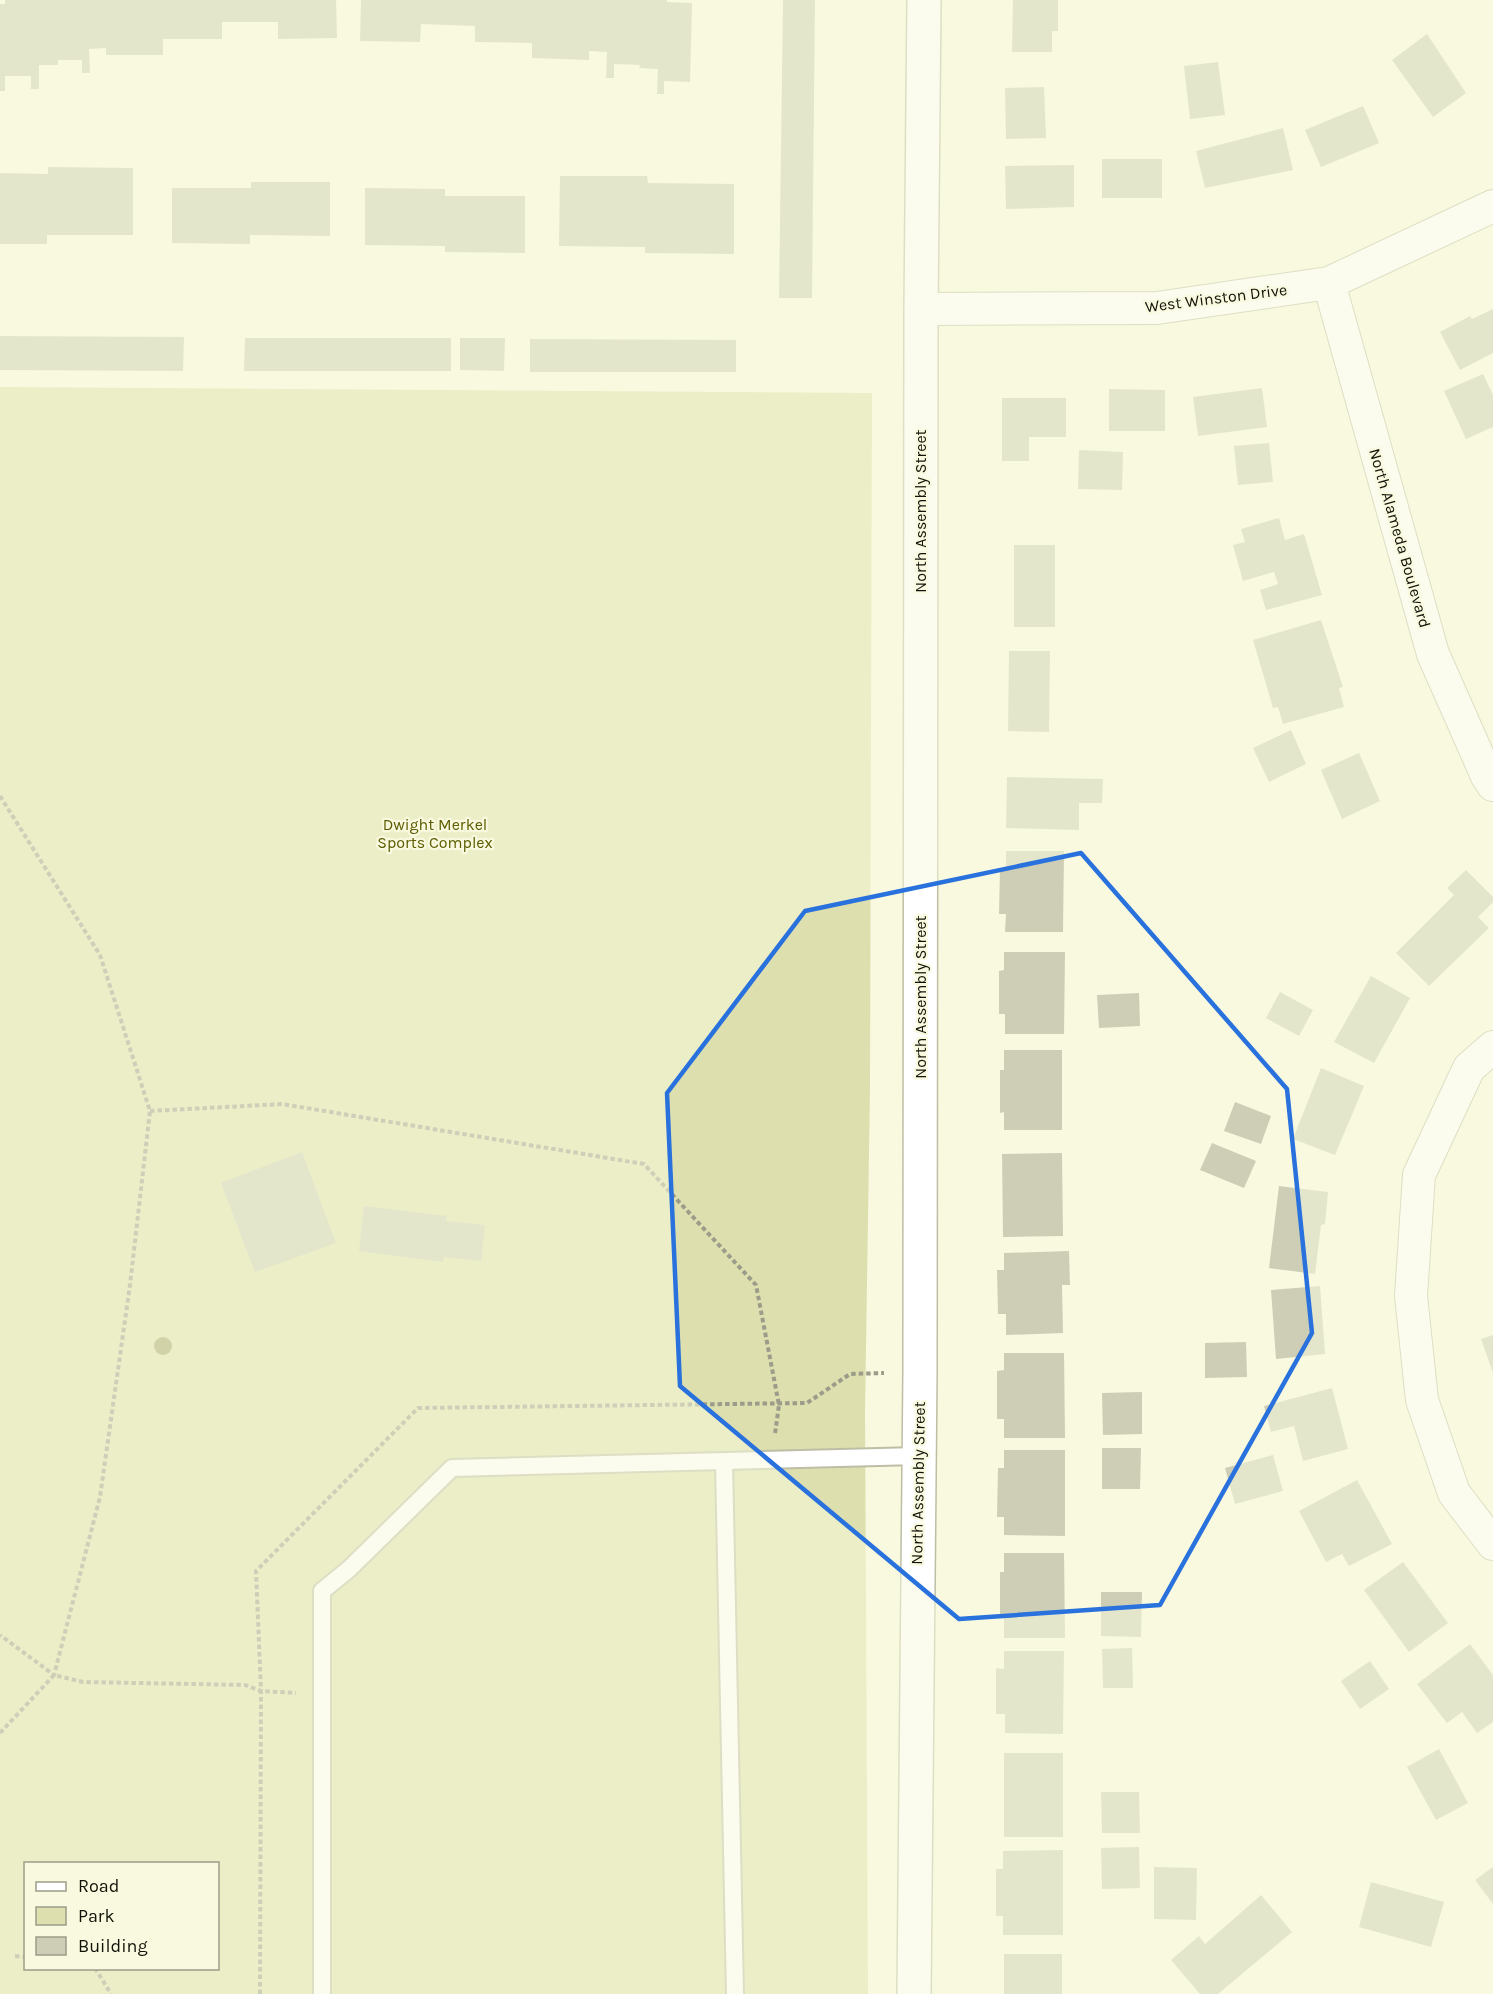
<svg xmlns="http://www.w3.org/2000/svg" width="1493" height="1994" viewBox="0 0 1493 1994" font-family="Karla,sans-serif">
<rect width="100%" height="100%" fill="#f8f9df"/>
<path fill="#dedfae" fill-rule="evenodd" d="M0,387L872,393L870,1087L865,1414L868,1994H0ZM26,1864H218V1968H26Z"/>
<g fill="#cdceb5">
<path d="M5,0H336L337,38L278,39V22H222V39H163V55H106V48L89,49L90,73H82V60H58V65H39V89H31V76H5V91H0V4H5Z"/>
<path d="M361,0H667V2L692,3L690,82L664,81V94H657L658,69L639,68L640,65L614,64V78H606L607,52L589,51V60L532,58V43L475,42V26L421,24L420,42L360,41Z"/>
<path d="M783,0H815L812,298H779Z"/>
<path d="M1013,0H1058V31H1052V52H1012Z"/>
<path d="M1427,34L1466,93L1433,117L1392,60Z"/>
<path d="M1218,62L1225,115L1190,119L1184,66Z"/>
<path d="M1044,87L1046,138L1006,139L1005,88Z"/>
<path d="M1363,106L1379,143L1321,167L1305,130Z"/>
<path d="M1283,128L1293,170L1205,188L1196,151Z"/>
<rect x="1102" y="159" width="60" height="39"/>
<path d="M1074,165V207L1006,209L1005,166Z"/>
<path d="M48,167L133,168V235H47V244H0V173L48,174Z"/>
<path d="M560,176H647L648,183L734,184V254L645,253V247L559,246Z"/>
<path d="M251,182H330V236L250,235V244L172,243V188H251Z"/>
<path d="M365,188L445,189V196H525V253L445,252V246L365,245Z"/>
<path d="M1493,309V353L1460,370L1440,332L1470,316L1472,319Z"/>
<path d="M0,336L184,337L183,371L0,370Z"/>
<path d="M245,338H451V371H244Z"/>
<path d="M460,338H505L504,371L460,370Z"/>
<path d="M530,339L736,340V372H530Z"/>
<path d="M1483,374L1493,395V427L1466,439L1444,391Z"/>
<path d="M1262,388L1267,427L1198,436L1193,397Z"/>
<path d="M1109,389L1165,390V431H1109Z"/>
<path d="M1002,398H1066V437H1029V461H1002Z"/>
<path d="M1269,443L1273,482L1238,485L1234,446Z"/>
<path d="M1079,450L1123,452L1122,490L1078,489Z"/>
<path d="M1279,518L1285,540L1304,534L1322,595L1266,610L1260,590L1278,584L1274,572L1243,581L1233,545L1245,542L1241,529Z"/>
<rect x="1014" y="545" width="41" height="82"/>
<path d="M1321,620L1343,687L1339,688L1344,707L1283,724L1278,707L1273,708L1253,640Z"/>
<path d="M1009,651H1050L1049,732L1008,731Z"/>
<path d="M1291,730L1306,764L1269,782L1253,748Z"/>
<path d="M1359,753L1380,801L1342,819L1321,770Z"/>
<path d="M1007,777L1103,779L1102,803H1079V830L1006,828Z"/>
<path d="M1006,851H1064L1063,932H1005L1006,914H999L1000,869H1006Z"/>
<path d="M1466,870L1493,897V902L1478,917L1489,928L1429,986L1396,953L1454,895L1447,888Z"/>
<path d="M1004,952H1065L1064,1034H1005V1014H999V971L1004,970Z"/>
<path d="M1371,976L1410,998L1374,1063L1334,1042Z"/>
<path d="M1280,992L1313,1010L1299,1036L1266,1018Z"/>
<path d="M1139,993L1140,1026L1099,1028L1097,995Z"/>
<path d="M1004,1050H1062V1130H1004V1112L1000,1113V1070H1004Z"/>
<path d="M1321,1068L1364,1086L1335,1155L1293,1139Z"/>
<path d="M1235,1102L1271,1116L1261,1144L1224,1131Z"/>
<path d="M1212,1143L1256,1161L1244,1188L1200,1170Z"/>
<path d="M302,1152L336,1243L255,1272L221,1183Z"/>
<path d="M1062,1153L1063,1236L1003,1237L1002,1154Z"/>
<path d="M1279,1186L1328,1192L1325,1224L1321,1225L1315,1274L1269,1268Z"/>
<path d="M364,1206L447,1216L446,1221L485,1225L481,1261L444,1257L443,1262L359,1251Z"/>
<path d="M1069,1251L1070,1285H1062L1063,1333L1006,1335V1314H998L997,1270H1004V1253Z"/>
<path d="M1320,1286L1325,1354L1276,1359L1271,1290Z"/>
<path d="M1493,1335V1373L1481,1339Z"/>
<path d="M1246,1342L1247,1377L1205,1378V1343Z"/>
<path d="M1004,1353H1064L1065,1438H1004V1419H997V1371L1004,1370Z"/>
<path d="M1332,1388L1348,1449L1303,1461L1294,1426L1271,1432L1264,1406Z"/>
<path d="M1142,1392V1434L1103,1435L1102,1393Z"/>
<path d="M1102,1448H1141L1140,1489H1102Z"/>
<path d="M1004,1450H1065V1536L1004,1535V1517H997L998,1468H1004Z"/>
<path d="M1273,1455L1283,1491L1235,1504L1225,1468Z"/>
<path d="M1357,1480L1392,1544L1349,1566L1342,1554L1326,1562L1299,1511Z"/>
<path d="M1004,1553H1064L1065,1638H1004V1618H1000V1572H1004Z"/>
<path d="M1403,1562L1448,1623L1409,1652L1364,1590Z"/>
<path d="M1101,1592H1142L1141,1637L1101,1636Z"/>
<path d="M1470,1644L1493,1675V1722L1477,1733L1462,1712L1447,1723L1417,1684Z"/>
<path d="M1132,1648L1133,1688H1103L1102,1649Z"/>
<path d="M1004,1651H1064L1063,1734L1005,1733V1714H996V1668L1004,1669Z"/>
<path d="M1370,1661L1389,1689L1360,1709L1341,1681Z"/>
<path d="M1439,1749L1468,1803L1436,1820L1407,1767Z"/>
<rect x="1004" y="1753" width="59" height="84"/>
<path d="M1101,1792H1139L1140,1833H1102Z"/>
<path d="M1139,1847L1140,1888L1102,1889L1101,1848Z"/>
<path d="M1063,1850V1935H1003V1916H996V1869H1003V1851Z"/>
<path d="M1154,1867L1197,1868L1196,1920L1154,1919Z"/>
<path d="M1493,1867V1904L1475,1880Z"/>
<path d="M1371,1882L1444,1902L1431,1947L1359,1927Z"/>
<path d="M1261,1895L1292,1932L1218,1994H1200L1171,1960L1199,1936L1205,1944Z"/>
<rect x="1004" y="1954" width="58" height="40"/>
</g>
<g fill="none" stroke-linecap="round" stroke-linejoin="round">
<defs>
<g id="service">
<path d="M724,1462L735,1994"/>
<path d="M322,1994V1591L349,1569L452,1468L918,1456"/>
</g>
<g id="minor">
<path d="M1329,283L1433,654L1487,776L1493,785"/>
<path d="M921,309L1157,308L1329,283L1493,206"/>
<path d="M1493,1047L1469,1068L1419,1175L1411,1296L1422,1400L1454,1493L1493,1544"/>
</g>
<path id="secondary" d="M914,1994L920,1372L921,309L924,0"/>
</defs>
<use href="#service" stroke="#bdbea5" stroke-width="20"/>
<use href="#minor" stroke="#bdbea5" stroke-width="34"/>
<use href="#secondary" stroke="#bdbea5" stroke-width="36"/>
<g stroke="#9b9c89" stroke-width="4" stroke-dasharray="4.5 3" stroke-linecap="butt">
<path d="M0,796L100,955L150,1111L130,1285L100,1497L54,1675L0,1635"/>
<path d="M150,1111L282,1104L644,1164L756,1285L779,1405L775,1434"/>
<path d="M0,1733L54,1675L83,1682L245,1685L261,1691L296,1693"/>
<path d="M15,1956L26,1957"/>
<path d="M95,1968L111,1994"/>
<path d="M260,1994L261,1691L256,1571L418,1408L807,1403L850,1374L884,1373"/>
</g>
<use href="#service" stroke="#fff" stroke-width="16"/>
<use href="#minor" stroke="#fff" stroke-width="32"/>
<use href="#secondary" stroke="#fff" stroke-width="33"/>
</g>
<circle fill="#a3a364" cx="163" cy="1346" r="9"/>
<path d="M0 0H1493V1994H0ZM1081,853L1287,1089L1312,1333L1160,1605L959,1619L680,1386L667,1093L805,911Z" fill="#f8f9df" fill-opacity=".55" fill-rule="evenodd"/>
<path fill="none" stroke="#2971dd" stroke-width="4.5" stroke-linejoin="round" d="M1081,853L1287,1089L1312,1333L1160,1605L959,1619L680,1386L667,1093L805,911Z"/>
<g text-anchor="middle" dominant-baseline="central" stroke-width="4.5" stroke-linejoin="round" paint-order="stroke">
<g font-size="16" fill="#121209" stroke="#f8f9df">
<text transform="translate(1216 298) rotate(-7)">West Winston Drive</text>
<text transform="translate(920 511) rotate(-90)">North Assembly Street</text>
<text transform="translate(1400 538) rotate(74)">North Alameda Boulevard</text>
<text transform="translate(920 997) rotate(-90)">North Assembly Street</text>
<text transform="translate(918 1483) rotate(-89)">North Assembly Street</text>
</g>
<g font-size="16" fill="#5d5c00" stroke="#f8f9df">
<text x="435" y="824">Dwight Merkel<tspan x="435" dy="18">Sports Complex</tspan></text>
</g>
</g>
<rect x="24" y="1862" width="195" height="108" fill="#f8f9df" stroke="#9c9d89" stroke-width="1.5"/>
<rect x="36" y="1882" width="30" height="9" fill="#ffffff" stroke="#9c9d89" stroke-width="1.5"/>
<text x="78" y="1892" font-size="18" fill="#121209">Road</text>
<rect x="36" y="1907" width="30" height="18" fill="#dedfae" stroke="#9c9d89" stroke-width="1.5"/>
<text x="78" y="1922" font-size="18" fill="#121209">Park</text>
<rect x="36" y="1937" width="30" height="18" fill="#cdceb5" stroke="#9c9d89" stroke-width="1.5"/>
<text x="78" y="1952" font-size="18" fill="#121209">Building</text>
</svg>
